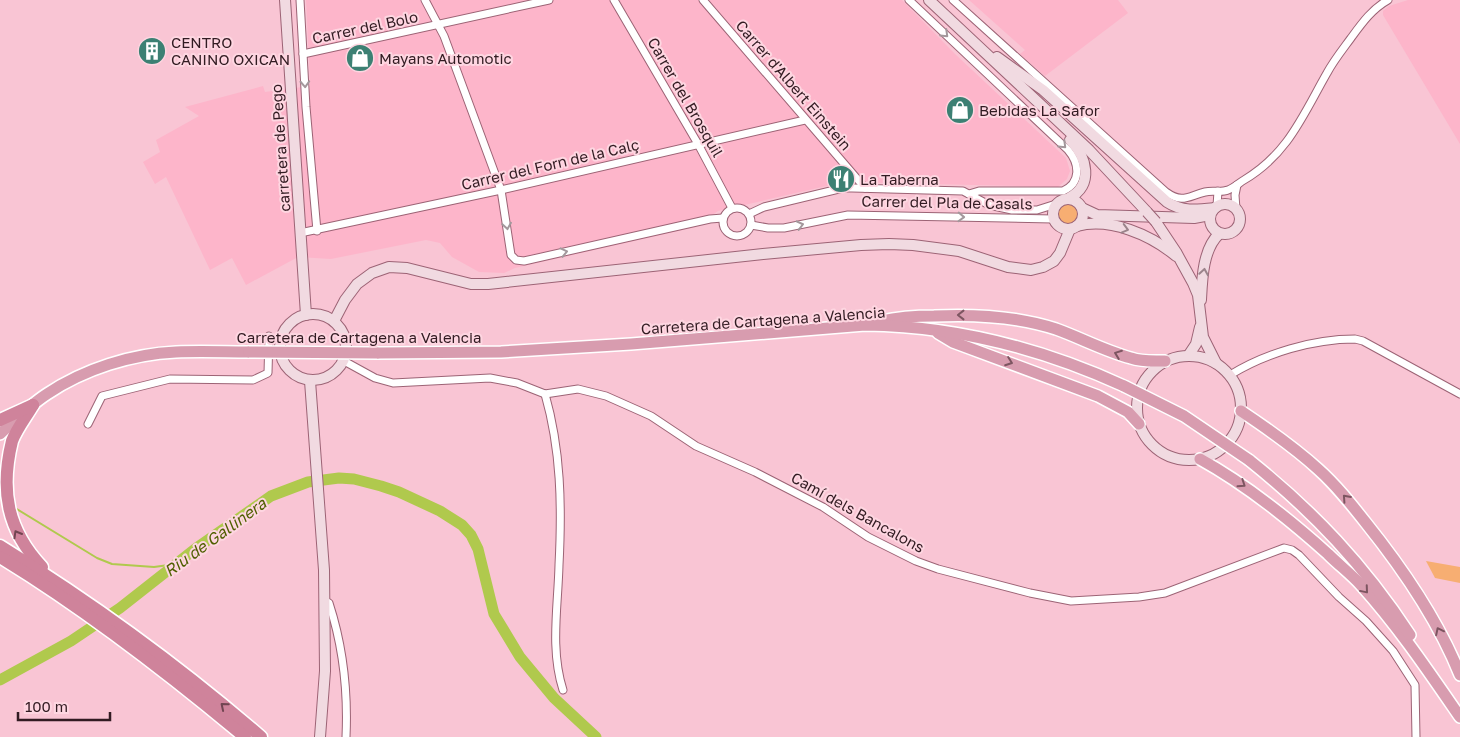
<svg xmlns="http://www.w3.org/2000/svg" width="1460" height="737" viewBox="0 0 1460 737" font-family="'Golos Text',sans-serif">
<rect width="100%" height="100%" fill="#f9c5d4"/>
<g fill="#fdb5ca">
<path d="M306,0H902L955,54L1066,158L1070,171L1067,179L1058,187L844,182L718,211L696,227L515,268L504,273L479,272L452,257L440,243L426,240L331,259L298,257L246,285L232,258L210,270L166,177L155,184L143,162L160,152L156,140L199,116L185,107L263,86L265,92L310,86Z"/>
<path d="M969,0H1118L1128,13L1045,76L1020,54L1025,50Z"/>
<path d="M1408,0H1460V144L1383,15V11L1389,6Z"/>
</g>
<g fill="#f7ae72">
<circle cx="1068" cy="214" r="10"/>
<path d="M1426,561L1460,567V583L1435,578Z"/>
</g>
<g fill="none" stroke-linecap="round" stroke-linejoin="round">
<path stroke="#b0c94d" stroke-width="2" d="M15,508L97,558L112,564L154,567L176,564"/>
<path stroke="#b0c94d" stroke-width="11" d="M0,680L71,641L120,608L195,549L271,496L308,482L339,478L354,479L381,486L399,492L440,511L462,525L471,535L478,549L494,614L520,657L554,698L596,737"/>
<defs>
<g id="minor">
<path d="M300,0L306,107L317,231"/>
<path d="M425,0L444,36L501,190L511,255L516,260L524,261L710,219L723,218"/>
<path d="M614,0L698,144L732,208"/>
<path d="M703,0L865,188"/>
<path d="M909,0L1068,150C1080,164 1081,183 1063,191H979L969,194"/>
<path d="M953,0L1166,192C1183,204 1188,196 1205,192C1213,190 1221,193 1228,190C1234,188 1239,183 1244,180C1288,154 1303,115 1327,73C1334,60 1343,49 1351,38C1362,23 1372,9 1388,0"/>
<path d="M303,54L549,0"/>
<path d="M1217,206L1218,191"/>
<circle cx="737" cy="222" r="14"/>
<path d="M1236,209L1235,195L1237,185"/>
<path d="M749,214L764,207L843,188H852L963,191L989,205L1012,210H1037L1056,204"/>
<path d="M751,225L768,228H784L848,215L1053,219"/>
<path d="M300,233L501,190L805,120"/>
<path d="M344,361L375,378L393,383L490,378L517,383L545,394L578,389L606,396L651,416L696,446L755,472L823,507L868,537L916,561L938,569L1030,593L1071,601L1139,597L1165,593L1284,548L1292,550L1299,555L1339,597L1366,621L1393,651L1415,685L1416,737"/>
<path d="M1230,375C1266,353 1313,339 1355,339L1363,341L1460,394"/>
<path d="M545,394C561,450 562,506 559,565C558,607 550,649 563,690"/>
<path d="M88,424L102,396L170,379L253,380L268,373L269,336"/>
<path d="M324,600L329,603C343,646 348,693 346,737"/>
</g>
<g id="secondary">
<path d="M285,0L306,315"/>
<path d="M929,0L1089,150L1147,212"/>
<path d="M997,57L1043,90L1167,202C1182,212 1197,210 1215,208"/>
<path d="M1069,198C1094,185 1087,157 1070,140"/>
<circle cx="1068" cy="214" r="15"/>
<circle cx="1225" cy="219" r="15"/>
<path d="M1082,208L1097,215L1194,218L1210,215"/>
<path d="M1156,222L1176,252L1193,283L1198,295L1203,337L1216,363"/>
<path d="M1077,226C1110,217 1151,235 1176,256"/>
<path d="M1201,300C1202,279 1203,249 1219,234"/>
<circle cx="313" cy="347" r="33"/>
<path d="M334,321L345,300L357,284L372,273L389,267L407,268L471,284H488L763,254L861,245L889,244L913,245L959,251L1008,267L1031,270L1043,267L1054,261L1060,253L1070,229"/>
<circle cx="1189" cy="408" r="52"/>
<path d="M1188,356L1196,344L1200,327"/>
<path d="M310,381L324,570L325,671L320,737"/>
</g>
<g id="trunk">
<path d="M881,321C899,317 916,316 934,316C976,314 1016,316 1056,329C1081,338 1105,351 1131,358C1142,362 1154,361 1165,361"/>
<path d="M938,333L953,342L1098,396L1128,412L1139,424"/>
<path d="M377,353L501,352L631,344L865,325C954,326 1043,349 1124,386"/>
<path d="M1241,411C1268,429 1294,447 1318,469C1336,485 1351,504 1366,523C1403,569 1438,620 1460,675"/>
<path d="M0,434C15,420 30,405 47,394C84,369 132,354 176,352C200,351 225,352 249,352"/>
<path d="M1200,459C1247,485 1288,518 1328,554C1339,565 1351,574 1361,585C1398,626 1429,672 1460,717"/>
<path d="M1249,460C1314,512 1364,565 1410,635"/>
</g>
<g id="motorway">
<path d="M33,405C26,417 17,428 12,441C0,490 7,530 42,567"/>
<path d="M0,420L33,405"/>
<path d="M0,546C92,603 179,666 261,737"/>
<path d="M0,557C87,610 167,672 245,737"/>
</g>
</defs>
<use href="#minor" stroke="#9c6375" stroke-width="9"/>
<use href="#secondary" stroke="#9c6375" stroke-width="12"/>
<use href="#trunk" stroke="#fff" stroke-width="14"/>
<use href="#motorway" stroke="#fff" stroke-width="15"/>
<use href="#minor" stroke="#fff" stroke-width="7"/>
<use href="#secondary" stroke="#f1dae1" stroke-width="10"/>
<use href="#trunk" stroke="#d89caf" stroke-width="11"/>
<use href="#motorway" stroke="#cf839b" stroke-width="12"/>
<defs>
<path id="secondary-bridge" d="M1147,212L1156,222"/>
<g id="trunk-bridge">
<path d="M249,352L377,353"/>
<path d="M1124,386L1184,416L1249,460"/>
</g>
</defs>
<use href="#secondary-bridge" stroke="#9c6375" stroke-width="12" stroke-linecap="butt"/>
<use href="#trunk-bridge" stroke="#fff" stroke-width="14" stroke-linecap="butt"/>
<use href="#secondary-bridge" stroke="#f1dae1" stroke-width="10"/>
<use href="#trunk-bridge" stroke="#d89caf" stroke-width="11"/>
</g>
<defs><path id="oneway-chevron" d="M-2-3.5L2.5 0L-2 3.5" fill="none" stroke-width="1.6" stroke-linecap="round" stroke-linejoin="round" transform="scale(1.25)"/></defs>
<g stroke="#a3989c">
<use href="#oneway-chevron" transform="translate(945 34) rotate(44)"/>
<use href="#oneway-chevron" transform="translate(305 84) rotate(87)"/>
<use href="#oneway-chevron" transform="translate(1063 145) rotate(44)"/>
<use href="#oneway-chevron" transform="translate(961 217) rotate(2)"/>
<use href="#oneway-chevron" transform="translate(800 225) rotate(-14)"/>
<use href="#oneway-chevron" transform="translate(507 226) rotate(81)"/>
<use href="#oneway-chevron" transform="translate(564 252) rotate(-13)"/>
</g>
<g stroke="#9b848b">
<use href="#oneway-chevron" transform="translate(1125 229) rotate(15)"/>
<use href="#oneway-chevron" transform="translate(1204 272) rotate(-81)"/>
</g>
<g stroke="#7d5561">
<use href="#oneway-chevron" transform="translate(961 315) rotate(-180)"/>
<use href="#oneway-chevron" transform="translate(1118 354) rotate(-159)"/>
<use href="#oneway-chevron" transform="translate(1009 362) rotate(20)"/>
<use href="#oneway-chevron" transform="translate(1242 484) rotate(34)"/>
<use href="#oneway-chevron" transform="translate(1346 498) rotate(-132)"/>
<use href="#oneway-chevron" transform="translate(1365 590) rotate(50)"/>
<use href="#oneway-chevron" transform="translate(1439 631) rotate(-116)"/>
</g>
<g stroke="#714552">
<use href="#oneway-chevron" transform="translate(17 534) rotate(-120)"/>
<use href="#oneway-chevron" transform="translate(224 706) rotate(-140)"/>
</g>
<defs>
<symbol id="building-disc" viewBox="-11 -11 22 22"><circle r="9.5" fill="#3c8073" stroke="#fed6e1"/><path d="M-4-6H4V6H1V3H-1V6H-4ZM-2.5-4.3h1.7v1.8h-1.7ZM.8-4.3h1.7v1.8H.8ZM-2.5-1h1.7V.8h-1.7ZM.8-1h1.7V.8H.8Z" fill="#fff"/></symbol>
<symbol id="shop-disc" viewBox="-11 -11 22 22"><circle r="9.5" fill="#3c8073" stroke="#fed6e1"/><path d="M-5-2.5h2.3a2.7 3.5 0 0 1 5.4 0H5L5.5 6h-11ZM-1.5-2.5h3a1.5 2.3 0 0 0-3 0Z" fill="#fff"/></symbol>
<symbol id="restaurant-disc" viewBox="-11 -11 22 22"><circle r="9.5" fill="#3c8073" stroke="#fed6e1"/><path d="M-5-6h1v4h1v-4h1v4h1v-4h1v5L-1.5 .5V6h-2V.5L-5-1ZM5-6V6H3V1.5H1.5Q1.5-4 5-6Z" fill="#fff"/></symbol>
</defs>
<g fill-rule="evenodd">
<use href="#building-disc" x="136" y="35" width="32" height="32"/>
<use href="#shop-disc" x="344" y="42" width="32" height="32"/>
<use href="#shop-disc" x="944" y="94" width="32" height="32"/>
<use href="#restaurant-disc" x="825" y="163" width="32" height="32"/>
</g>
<g text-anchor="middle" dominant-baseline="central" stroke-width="4" stroke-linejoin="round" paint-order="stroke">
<g font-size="15" fill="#321b22" stroke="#fed6e1">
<text transform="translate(365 27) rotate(-12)">Carrer del Bolo</text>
<text transform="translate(794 85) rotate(49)">Carrer d'Albert Einstein</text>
<text transform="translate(686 97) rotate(60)">Carrer del Brosquil</text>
<text transform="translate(280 148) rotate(-94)">carretera de Pego</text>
<text transform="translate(550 164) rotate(-13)">Carrer del Forn de la Calç</text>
<text transform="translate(947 202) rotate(1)">Carrer del Pla de Casals</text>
<text transform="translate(763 320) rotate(-4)">Carretera de Cartagena a Valencia</text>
<text x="359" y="337">Carretera de Cartagena a Valencia</text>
<text transform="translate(858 512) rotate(29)">Camí dels Bancalons</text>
</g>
<g font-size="15" fill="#321b22" stroke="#fed6e1" text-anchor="start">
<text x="171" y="42">CENTRO<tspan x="171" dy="17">CANINO OXICAN</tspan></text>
<text x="379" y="58">Mayans Automotic</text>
<text x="979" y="110">Bebidas La Safor</text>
<text x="860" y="179">La Taberna</text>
</g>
<g font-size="16" font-style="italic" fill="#505f00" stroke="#fed6e1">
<text transform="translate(215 537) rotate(-36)">Riu de Gallinera</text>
</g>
</g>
<path d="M18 712v8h92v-8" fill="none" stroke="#321b22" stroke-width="2.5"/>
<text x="25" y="712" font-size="15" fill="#321b22" stroke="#fed6e1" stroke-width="4" paint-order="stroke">100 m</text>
</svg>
